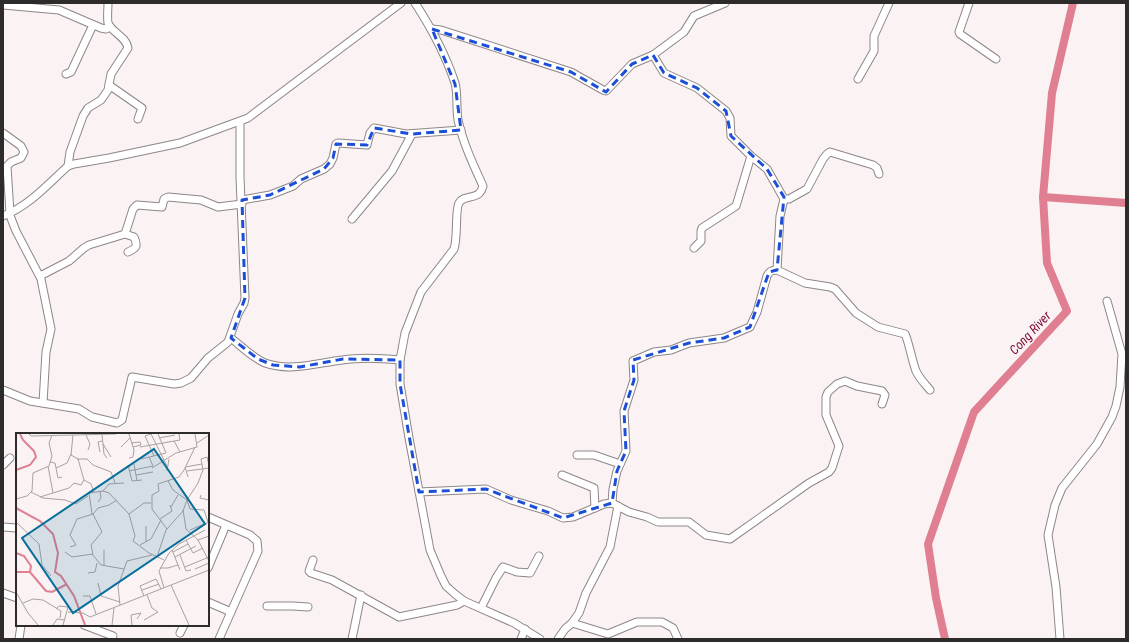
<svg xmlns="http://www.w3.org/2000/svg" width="1129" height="642" viewBox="0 0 1129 642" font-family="'Roboto Condensed',sans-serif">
<rect width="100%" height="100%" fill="#faf2f3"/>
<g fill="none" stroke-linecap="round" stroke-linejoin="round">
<g stroke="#df7f91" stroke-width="8">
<path d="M1043,197L1126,203"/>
<path d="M945,639L936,598L928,544L974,412L1067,311L1047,263L1043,197L1052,93L1073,3"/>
</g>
<defs>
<g id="minor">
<path d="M415,3C432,29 445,53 455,83C458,94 456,108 458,120C463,143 473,164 483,186C479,202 465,193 459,203C455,209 458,238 454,249L421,292L405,333L400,360V384L409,438L430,550L441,576L446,586L455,594L464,601L514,623L540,639"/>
<path d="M969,3L959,32L960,34L996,59"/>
<path d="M3,5L59,10L101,28L106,29L110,27"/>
<path d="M432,29L441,30L571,72L603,90L606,91L632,64L653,55L684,32L694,16L725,3"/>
<path d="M653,55L664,73L697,88L726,111L730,118L731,136L751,156L767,169L784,199L780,216L777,270"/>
<path d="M66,74L71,72L93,25"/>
<path d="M858,79L874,51V36L889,3"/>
<path d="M109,85L142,108L138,119"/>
<path d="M3,133L21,146L24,152L21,158L11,162L7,166L10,213"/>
<path d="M68,166L70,152L83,116L88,108L101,100L108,90L111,74L128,48C126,36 112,33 108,23C107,17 108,9 108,3"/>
<path d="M784,199H789L807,189L823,159L827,154L830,152L873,165L877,168L879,174"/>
<path d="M242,200L270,195L293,186L301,179L324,169L330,164L333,158L336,144L338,143L367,145L370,133L374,128L406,134L461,130"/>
<path d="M9,213L16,231L41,279L51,329L46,352L43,403"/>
<path d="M3,216C29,206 48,184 68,166L74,164L109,158L180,143L248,118L401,3"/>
<path d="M352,219L392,171L412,134"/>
<path d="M694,248L701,241V231L702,228L736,206L751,156"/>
<path d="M128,252C137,248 138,246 134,237L125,234L133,209L137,205L162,207L164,199L168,197L201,200L218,207L242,204"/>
<path d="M40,276L69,261L84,248L89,245L125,234"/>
<path d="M231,338C241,346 253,358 265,363C290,372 317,363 342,360C361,357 381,358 400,360"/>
<path d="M3,390L30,401L79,409L92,417L117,423L122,420L132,377L174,384L181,383L191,378L208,358L228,342L238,314L244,303L245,298L240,177V122"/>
<path d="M577,455H594L620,464"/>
<path d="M3,465L10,458"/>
<path d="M562,475L594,488L595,508"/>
<path d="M419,492L486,489L511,500L548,511L563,518L573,517L604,504L612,503L629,512L647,517L658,522H689L706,535L730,539L809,483L829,472L832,468L839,446L826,415V397L828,392L837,384L845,381L857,386L882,391L885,395L882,404"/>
<path d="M612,503L613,489L617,471L626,451L624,411L634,380L633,361L654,352L671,350L689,343L724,338L750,327L757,312L767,276C769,271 772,270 777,270L805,283L830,287L835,289L856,313L878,327L905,334C908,339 913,364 916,371C919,378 925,384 930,390"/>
<path d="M208,517L250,535L257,541L258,551L219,639"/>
<path d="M3,527L17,528"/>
<path d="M313,560L309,571L311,573L332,580L399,617L457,605L464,601"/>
<path d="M208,568L226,525"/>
<path d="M3,593L17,598"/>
<path d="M208,602L231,612"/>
<path d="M267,606H293L308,607"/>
<path d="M481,608L496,578L503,567L517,572L530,573L539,556"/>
<path d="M572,623L608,634L637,622H662L673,628L678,639"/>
<path d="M84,625L113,636"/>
<path d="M180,633L184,625"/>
<path d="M19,639L21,625"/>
<path d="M352,639L361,595"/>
<path d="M521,639L525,629"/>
<path d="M558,639L565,629L572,623L579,613L586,593L610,547L618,506"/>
<path d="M1060,639L1056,587L1048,535L1055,505L1062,488L1097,444L1112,417L1116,406L1120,387L1122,354L1107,301"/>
</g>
</defs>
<use href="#minor" stroke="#8e8687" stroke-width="9"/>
<use href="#minor" stroke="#fff" stroke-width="7"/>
</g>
<path fill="none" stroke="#1d4ed8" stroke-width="3" stroke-dasharray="8 5" stroke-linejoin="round" d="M432,29L571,72L606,92L632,64L653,55L664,73L697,88L726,111L731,136L767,169L784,197L777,270L769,272L750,327L724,338L689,343L633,360L634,380L624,411L626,451L617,471L612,503L563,518L486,489L419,492L400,384V360L343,359L300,367L273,365L258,359L231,338L245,298L242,200L270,195L324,169L333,158L336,144L367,145L374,128L412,134L461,130L455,84Z"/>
<g text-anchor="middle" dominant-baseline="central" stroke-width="3" stroke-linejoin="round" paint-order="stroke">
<g font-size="13" font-style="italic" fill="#7e0733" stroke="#faf2f3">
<text transform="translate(1030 333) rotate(-47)">Cong River</text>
</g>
</g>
<g transform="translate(16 433)">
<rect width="193" height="193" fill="#faf2f3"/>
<path fill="none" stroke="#df7f91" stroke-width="2" d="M0,37L14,32L20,24L18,18L7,7L4,1M0,75L24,88L37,101L42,120L39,139L45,143L58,163L69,192M0,120L8,123L15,133L14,139M0,139H14L30,158L36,159L51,151"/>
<path fill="none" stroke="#a8a2a3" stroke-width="1" d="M13,1L15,3L100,1M135,1L151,33M135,1L129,3L138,23M57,2L55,22L62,26L68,47L75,51L78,59M70,2L74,11L72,17M86,2L87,11L95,24M143,5L159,2M158,8L164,19M115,10L124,9L125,12L117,14M181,10L193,2M87,11L88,21L91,25M105,14L114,5M124,14L164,7L163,1M84,19L82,9L86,8M113,25L117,24L118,17L113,1M61,26H71L77,32L95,39L99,50M125,26L150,20L142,1M34,29L39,30L42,45L46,44M118,31L121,48M112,32L116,48L126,47M32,33L37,60M170,33L179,14M40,35L51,30L55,21M136,35L160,20L181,14L179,1M113,38L137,33L133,24M151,38L153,26M171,38L193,35M120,42L137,39M172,44L169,34L186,31M152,48L157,57L171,67M87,58L93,51L108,50M15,59L27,65L49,67L60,71L72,63M185,62L184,65L193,67M24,64L53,55L58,50L65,52L68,47M0,66L11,63L16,58L17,40L33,33L36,23L33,10L36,2M171,67L174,76L188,77L192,89M82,69L85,65L84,58M155,74L162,62M167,77L170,96L182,107M76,81L73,60L87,58L93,60L113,81L119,103L117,108L133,120L148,127M113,81L128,70H135M144,86L156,78L154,72M0,89L23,111L26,132L35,143M151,96L136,76V62L143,58L142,51L163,44L170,34M174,97L193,89M193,103L182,107L193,128M170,107L177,120L187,115M130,108V93M124,112L135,106L145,87M54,114L60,112L54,102L61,86L77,81L82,75L93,72L101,67M88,117V132M156,117L164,137M49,119L56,124L77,121L75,112L86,99L77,81M157,119L172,111M76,121L85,132L108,136M164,122L170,138L175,137M141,124L150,97L167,78L171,67L182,50L187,37L185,26L191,24L193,32M159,124L180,113M169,134L193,124M144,135H152L162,132M179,136L193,130M72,140L79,139L81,130M82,150L85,163L104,169M155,152L173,192M148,155L143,138L153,120L163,111L189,97M126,157L143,151M0,159L12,180L22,192M67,163H74L80,181M128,163L124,153L140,146L145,156M7,170L17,166L27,167L45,178L44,185M104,172L102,153L111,128L136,122M40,176L43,173L52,174L47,192M52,179L67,180L74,184L193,137M128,187L142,179L136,175L131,162M37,192L41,186L49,187M96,192L98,175M116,192L115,182L125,180L121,186"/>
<path fill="#056e9b" fill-opacity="0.15" stroke="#056e9b" stroke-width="2" d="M138,16L189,91L57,180L6,105Z"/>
<rect width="193" height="193" fill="none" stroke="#2e2b2b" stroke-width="2"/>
</g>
<rect width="1129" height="642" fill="none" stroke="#2e2b2b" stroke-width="8"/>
</svg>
